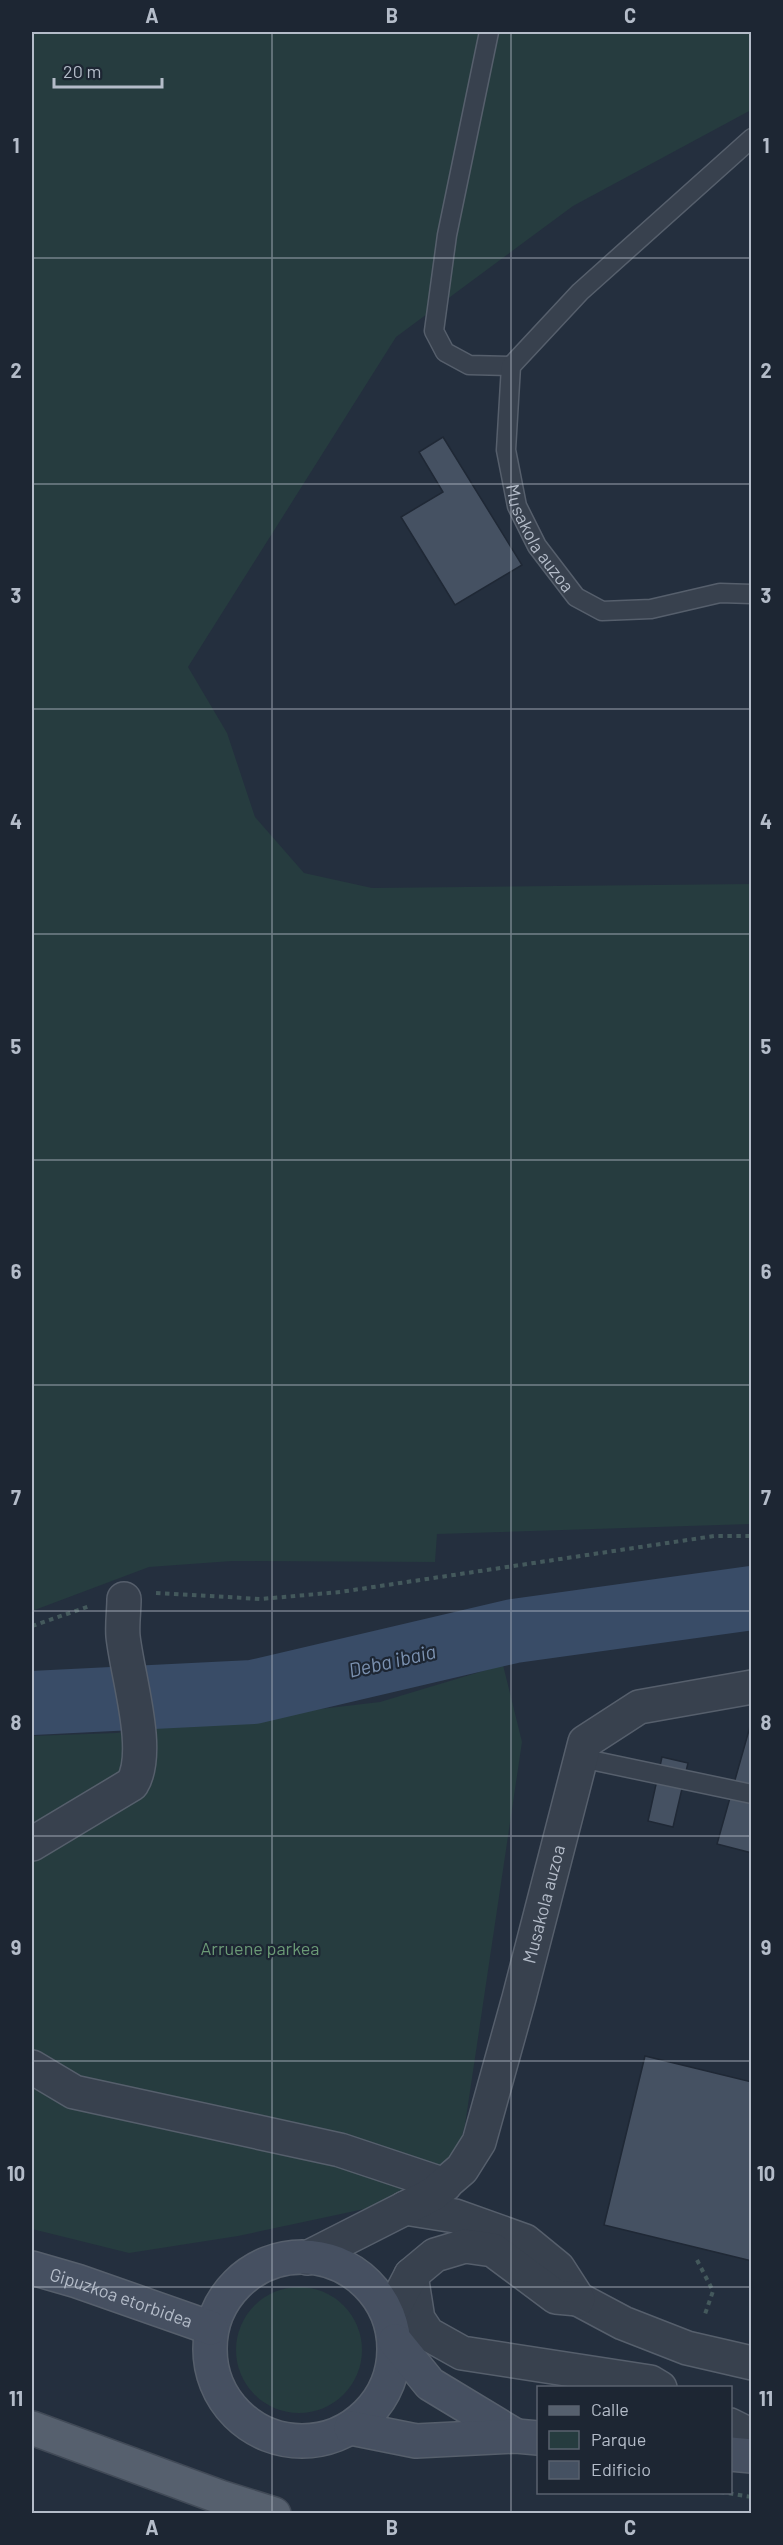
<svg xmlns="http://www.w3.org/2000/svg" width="783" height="2545" viewBox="0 0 783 2545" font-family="Barlow,sans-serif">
<rect width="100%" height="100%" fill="#242f3e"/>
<g fill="#263c3f">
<path d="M32,32H751V110L573,206L396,337L188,667L227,733L255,817L304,873L372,888L751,884V1524L437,1534L435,1562L232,1561L149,1567L32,1611Z"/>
<path d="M503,1665L522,1742L465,2125L455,2160L369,2208L238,2236L129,2253L32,2229V1736L116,1733L380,1702Z"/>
<circle cx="299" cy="2350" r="63"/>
</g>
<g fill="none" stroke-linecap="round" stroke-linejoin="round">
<path stroke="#394c67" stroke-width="64" d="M32,1703L253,1692L514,1631L752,1598"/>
</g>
<g fill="#455162" stroke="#1f2835" stroke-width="1.5">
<path d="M443,437L522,565L455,605L401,517L443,492L419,452Z"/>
<path d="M751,1723H752V1853L717,1844Z"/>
<path d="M662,1757L688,1763L673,1827L648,1821Z"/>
<path d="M645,2056L752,2082V2261L604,2225Z"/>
</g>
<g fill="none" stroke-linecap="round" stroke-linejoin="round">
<defs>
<g id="lane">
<path d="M489,32L447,235L434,331L445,352L469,365L511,366"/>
<path id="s1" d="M752,138L580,292L511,366L506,450L517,506L537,546L576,597L602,611L651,609L720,593L752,594"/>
<path d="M581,1758L752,1794"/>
</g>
<g id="street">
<path d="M32,1844L132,1784C152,1752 127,1675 123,1636C122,1624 124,1611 124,1599"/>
<path d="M32,2067L74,2092L340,2150L445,2185"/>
<path d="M405,2208L455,2216L525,2241L558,2268L578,2299L623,2323L687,2348L752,2363"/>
<path id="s2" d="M307,2258L433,2194L462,2169L479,2142L519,1998L585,1742L639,1707L752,1687"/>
<path d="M411,2275L418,2319L428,2334L462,2353L650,2382L660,2388"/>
<path d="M390,2315L411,2275L435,2255L465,2246L493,2250L556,2297L578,2299"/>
<path d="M730,2425L752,2436"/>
</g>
<g id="secondary">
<circle cx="302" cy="2349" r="92"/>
<path id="s3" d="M32,2268L77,2281L211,2328"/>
<path d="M395,2341L430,2384L516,2436"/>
<path d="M351,2428L416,2441L516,2436L538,2438"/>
<path d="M730,2454L752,2456"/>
</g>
<path id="primary" d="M32,2428L220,2497L274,2514"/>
</defs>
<use href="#lane" stroke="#565f6c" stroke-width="21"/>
<use href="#street" stroke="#565f6c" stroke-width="36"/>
<use href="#secondary" stroke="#565f6c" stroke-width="36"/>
<use href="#primary" stroke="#414a57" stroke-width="36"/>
<g stroke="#44595c" stroke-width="4" stroke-dasharray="4.5 4.5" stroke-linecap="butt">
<path d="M156,1593L261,1599L340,1592L714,1536H752"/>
<path d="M32,1626L90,1606"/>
<path d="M697,2260L713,2291L704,2317"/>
<path d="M720,2492L752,2497"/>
</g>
<use href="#lane" stroke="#38414e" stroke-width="18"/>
<use href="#street" stroke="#38414e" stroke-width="33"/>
<use href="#secondary" stroke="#465061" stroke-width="33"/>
<use href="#primary" stroke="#56606e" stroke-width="33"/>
</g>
<path fill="none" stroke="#b4bcc9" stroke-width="1.5" stroke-opacity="0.55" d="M272,32V2514M511,32V2514M32,258H752M32,484H752M32,709H752M32,934H752M32,1160H752M32,1385H752M32,1611H752M32,1836H752M32,2061H752M32,2287H752"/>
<g text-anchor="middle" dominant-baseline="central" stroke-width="4.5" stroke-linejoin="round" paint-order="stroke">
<g font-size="18" fill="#b4bcc9" stroke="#1d2633">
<text stroke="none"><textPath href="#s1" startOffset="512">Musakola auzoa</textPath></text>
<text stroke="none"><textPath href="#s2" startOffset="458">Musakola auzoa</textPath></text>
<text stroke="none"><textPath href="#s3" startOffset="94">Gipuzkoa etorbidea</textPath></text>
</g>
<g font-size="18" fill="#6b9a76" stroke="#1d2633">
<text x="260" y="1948">Arruene parkea</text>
</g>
<g font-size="20" font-style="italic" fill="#7c92b1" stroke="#1d2633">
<text transform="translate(392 1660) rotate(-13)">Deba ibaia</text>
</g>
</g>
<rect width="783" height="2545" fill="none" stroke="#1d2633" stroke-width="66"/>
<rect x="537" y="2386" width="195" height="108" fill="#1d2633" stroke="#59626f" stroke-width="1.5"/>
<rect x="549" y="2406" width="30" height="9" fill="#56606e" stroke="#59626f" stroke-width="1.5"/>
<text x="591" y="2416" font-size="18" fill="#b4bcc9">Calle</text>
<rect x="549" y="2431" width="30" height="18" fill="#263c3f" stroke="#59626f" stroke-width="1.5"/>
<text x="591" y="2446" font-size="18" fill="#b4bcc9">Parque</text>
<rect x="549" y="2461" width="30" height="18" fill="#455162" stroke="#59626f" stroke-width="1.5"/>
<text x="591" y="2476" font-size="18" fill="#b4bcc9">Edificio</text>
<path d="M54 78v9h108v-9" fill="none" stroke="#b4bcc9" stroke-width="3"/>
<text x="63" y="78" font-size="18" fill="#b4bcc9" stroke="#1d2633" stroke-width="4.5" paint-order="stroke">20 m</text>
<rect x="33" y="33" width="717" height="2479" fill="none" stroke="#b4bcc9" stroke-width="2"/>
<g font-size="20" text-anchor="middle" font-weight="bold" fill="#b4bcc9">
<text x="152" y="23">A</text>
<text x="392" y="23">B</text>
<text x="630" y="23">C</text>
<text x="16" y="153">1</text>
<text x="766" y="153">1</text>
<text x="16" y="378">2</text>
<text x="766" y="378">2</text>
<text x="16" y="603">3</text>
<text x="766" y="603">3</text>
<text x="16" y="829">4</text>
<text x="766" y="829">4</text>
<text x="16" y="1054">5</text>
<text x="766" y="1054">5</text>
<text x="16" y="1279">6</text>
<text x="766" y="1279">6</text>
<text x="16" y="1505">7</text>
<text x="766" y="1505">7</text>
<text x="16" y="1730">8</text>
<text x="766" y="1730">8</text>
<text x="16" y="1955">9</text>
<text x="766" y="1955">9</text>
<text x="16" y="2181">10</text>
<text x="766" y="2181">10</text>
<text x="16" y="2406">11</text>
<text x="766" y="2406">11</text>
<text x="152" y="2535">A</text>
<text x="392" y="2535">B</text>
<text x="630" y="2535">C</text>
</g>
</svg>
